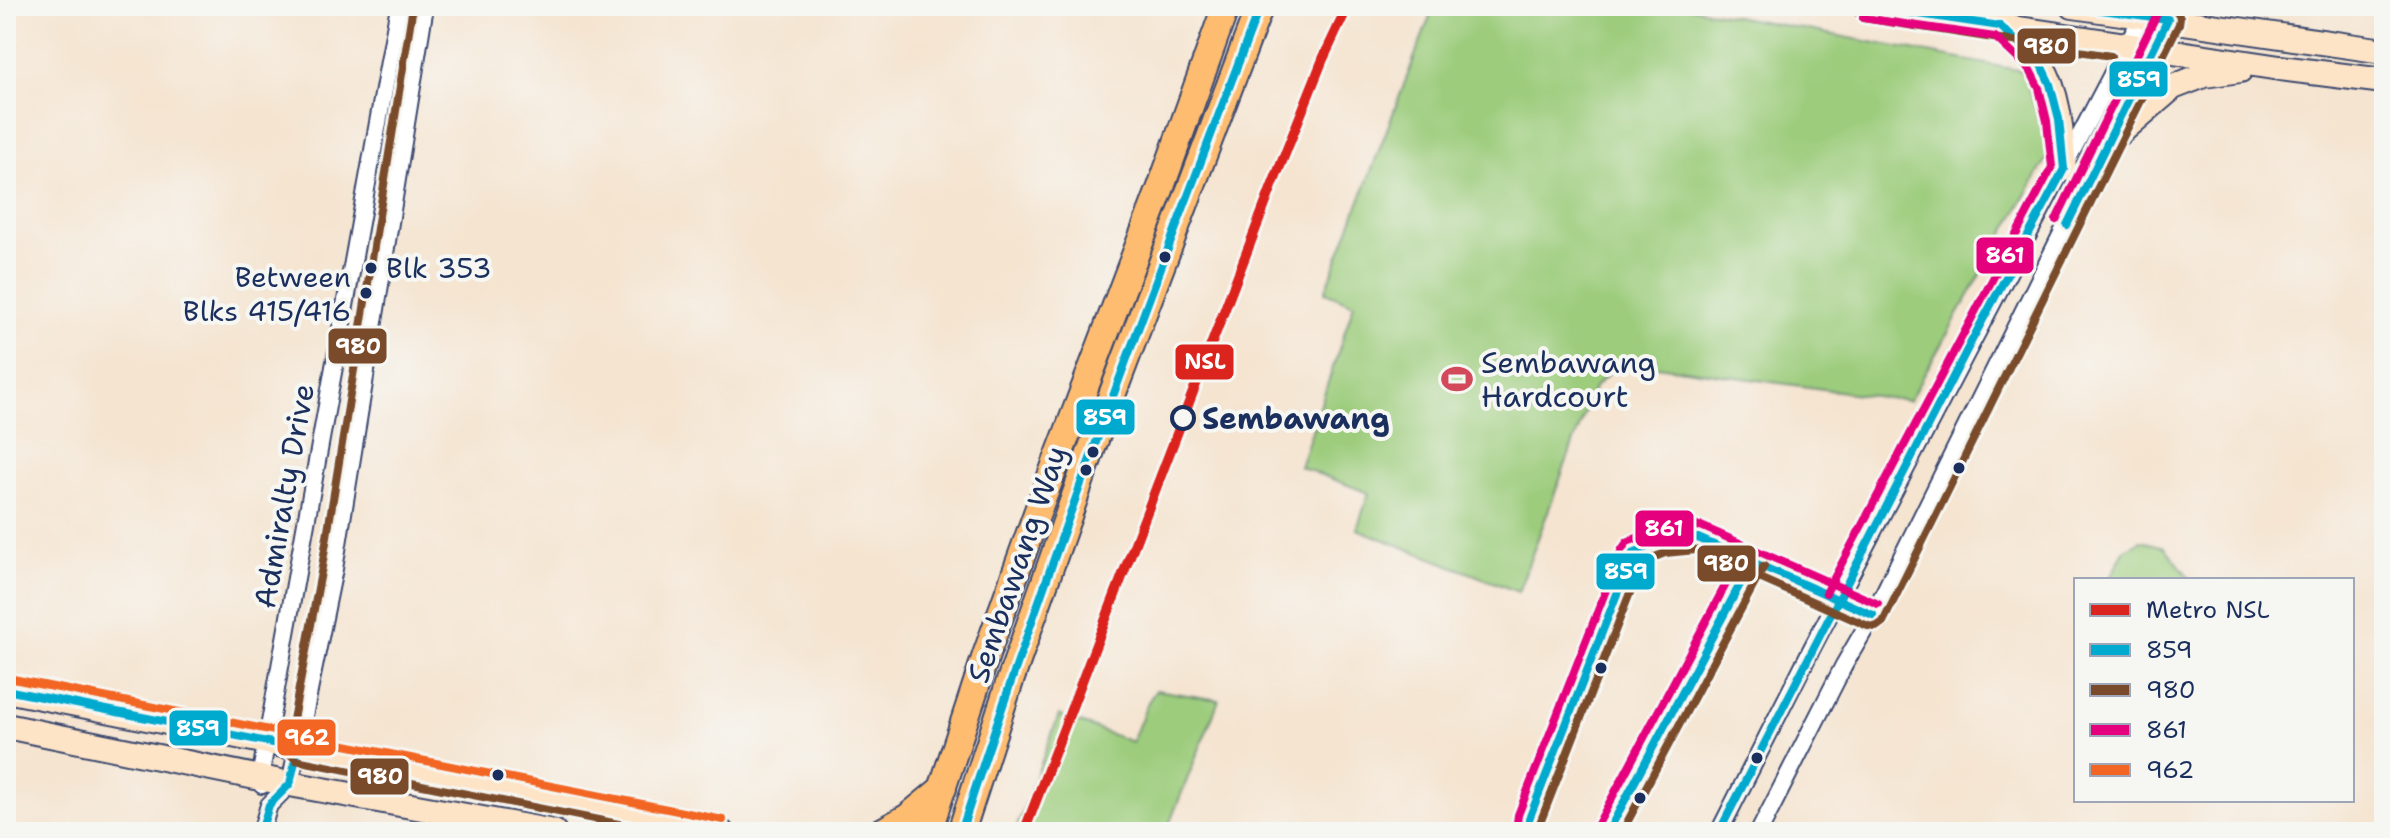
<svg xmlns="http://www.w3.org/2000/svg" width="2390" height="838" viewBox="0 0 2390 838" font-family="'Shantell Sans',sans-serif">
<rect width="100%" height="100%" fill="#f6f6f2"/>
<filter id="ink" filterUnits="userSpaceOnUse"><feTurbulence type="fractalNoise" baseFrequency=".0125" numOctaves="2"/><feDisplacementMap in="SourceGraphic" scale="16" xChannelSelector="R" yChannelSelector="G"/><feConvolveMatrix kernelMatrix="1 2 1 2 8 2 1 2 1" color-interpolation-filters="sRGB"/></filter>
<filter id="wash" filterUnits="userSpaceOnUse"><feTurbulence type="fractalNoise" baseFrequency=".006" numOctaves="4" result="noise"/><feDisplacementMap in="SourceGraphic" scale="32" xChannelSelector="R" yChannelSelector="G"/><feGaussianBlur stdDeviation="1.8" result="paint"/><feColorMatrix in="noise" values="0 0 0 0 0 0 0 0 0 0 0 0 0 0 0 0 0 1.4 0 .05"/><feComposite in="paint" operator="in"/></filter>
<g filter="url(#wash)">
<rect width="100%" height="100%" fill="#f5e4d0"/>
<g fill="#9ccc7b" stroke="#5c7e6c" stroke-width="2">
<path d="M1434,6H1683L2023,71L2050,153L1909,401L1621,361L1594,388L1518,592L1357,529L1369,493L1300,467L1354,304L1325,292Z"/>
<path d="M2141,541L2165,547L2191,580H2109L2125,549Z"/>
<path d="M1156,690L1219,700L1166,832H1015L1059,715L1132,742L1148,702Z"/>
</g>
</g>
<g filter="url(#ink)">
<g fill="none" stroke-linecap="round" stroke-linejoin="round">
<defs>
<g id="street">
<path d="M262,785L260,778L399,6"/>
<path d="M261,832L269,805L290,784L334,569L425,6"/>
<path d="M1719,832L1811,650L2142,17"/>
<path d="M1759,832L1844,665L1873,615L2168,19"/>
</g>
<g id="secondary">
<path d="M1865,6L2280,68L2384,81"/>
<path d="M2073,6L2384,51"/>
<path d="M2000,26C2013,38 2032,50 2041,65C2060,95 2061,135 2064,169"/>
<path d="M2107,144L2173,87L2204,75L2240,70"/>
<path d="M6,690L721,832"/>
<path d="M6,726L290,784L554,832"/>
</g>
<g id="primary">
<path d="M881,832L908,817L943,788"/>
<path d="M928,832L986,655L1037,513L1161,187L1226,6"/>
<path d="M961,832L1009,684L1093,445L1260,6"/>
</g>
</defs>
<use href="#street" stroke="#3c4a6f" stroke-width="20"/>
<use href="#secondary" stroke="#3c4a6f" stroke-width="28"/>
<use href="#primary" stroke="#3c4a6f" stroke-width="30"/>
<use href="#street" stroke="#fff" stroke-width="16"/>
<use href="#secondary" stroke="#fee4c6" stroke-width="24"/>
<use href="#primary" stroke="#fdbc70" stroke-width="26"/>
<defs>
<g id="bus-1">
<path d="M2067,225L2168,19L2073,6"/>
<path d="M6,690L298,748L290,784L269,805L261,832"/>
<path d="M961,832C1051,553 1156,280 1260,6"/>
<path d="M1528,832L1529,819L1633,553L1662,541L1698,538L1873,615"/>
<path d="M1608,832L1753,560"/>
<path d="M1719,832L1971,342L2064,169L2059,119L2050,84L2040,63L2000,26L1865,6"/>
</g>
<g id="bus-2">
<path d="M413,6L322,567L287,751L296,760L659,832"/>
<path d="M1863,18L2111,56"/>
<path d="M1540,823L1642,562L1665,553L1696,550L1868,626L1876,627L1883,622L2179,24L2180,17L2177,11L2162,6"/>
<path d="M1622,832L1764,566"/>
</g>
<g id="bus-3">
<path d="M2056,220L2157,14"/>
<path d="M1826,593L2052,167L2047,121L2039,88L2030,70L1995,37L1863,18"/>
<path d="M1597,826L1742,554"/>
<path d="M1516,831L1518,815L1622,549L1627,542L1659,529L1701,526L1878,604"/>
</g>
<path id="bus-4" d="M8,678L723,820"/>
</defs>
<use href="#bus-1" stroke="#f6f6f2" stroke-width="14"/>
<use href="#bus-2" stroke="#f6f6f2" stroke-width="14"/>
<use href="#bus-3" stroke="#f6f6f2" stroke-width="14"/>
<use href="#bus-4" stroke="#f6f6f2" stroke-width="14"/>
<use href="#bus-1" stroke="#00a9ce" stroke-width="8"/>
<use href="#bus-2" stroke="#7a4b2a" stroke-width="8"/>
<use href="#bus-3" stroke="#e5007d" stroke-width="8"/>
<use href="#bus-4" stroke="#f26522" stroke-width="8"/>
<defs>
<path id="metro-1" d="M1024,832L1271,189L1323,59L1348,6"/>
</defs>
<use href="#metro-1" stroke="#f6f6f2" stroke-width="16"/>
<use href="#metro-1" stroke="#dc241f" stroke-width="10"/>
</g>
</g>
<defs>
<symbol id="stadium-bare" viewBox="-9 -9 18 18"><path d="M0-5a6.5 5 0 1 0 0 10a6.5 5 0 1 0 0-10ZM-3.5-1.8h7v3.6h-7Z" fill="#d1495b" stroke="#f6f6f2" stroke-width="2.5" paint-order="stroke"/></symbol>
</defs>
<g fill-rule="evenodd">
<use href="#stadium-bare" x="1435" y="357" width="44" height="44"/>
</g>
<g fill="#1b2f5e" stroke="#f6f6f2" stroke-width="3">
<circle cx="1165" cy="257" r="7"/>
<circle cx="371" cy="268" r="7"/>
<circle cx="366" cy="293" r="7"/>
<circle cx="1093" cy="452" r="7"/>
<circle cx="1959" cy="468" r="7"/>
<circle cx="1086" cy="470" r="7"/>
<circle cx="1601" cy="668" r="7"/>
<circle cx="1757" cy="758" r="7"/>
<circle cx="498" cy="775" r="7"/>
<circle cx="1640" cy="798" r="7"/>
</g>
<circle fill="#f6f6f2" stroke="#1b2f5e" stroke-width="4" cx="1183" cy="418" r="11"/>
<g text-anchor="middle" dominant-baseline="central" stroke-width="8" stroke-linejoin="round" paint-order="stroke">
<g font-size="28" fill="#1b2f5e" stroke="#f6f6f2" text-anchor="start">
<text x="386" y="268">Blk 353</text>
<text x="351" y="277" text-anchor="end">Between<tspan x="351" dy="34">Blks 415/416</tspan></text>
</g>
<g font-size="30" fill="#1b2f5e" stroke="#f6f6f2" text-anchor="start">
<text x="1481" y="362">Sembawang<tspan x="1481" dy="34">Hardcourt</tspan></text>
</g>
<g font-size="30" font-weight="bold" fill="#1b2f5e" stroke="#f6f6f2" text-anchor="start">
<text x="1202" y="418">Sembawang</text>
</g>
<g font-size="30" fill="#1b2f5e" stroke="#f6f6f2">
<text transform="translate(284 496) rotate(-80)">Admiralty Drive</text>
<text transform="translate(1017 564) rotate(-71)">Sembawang Way</text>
</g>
</g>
<g stroke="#f6f6f2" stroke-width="3">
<rect x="2016" y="27" width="61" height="38" rx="8" fill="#7a4b2a"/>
<rect x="2108" y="60" width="61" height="38" rx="8" fill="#00a9ce"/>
<rect x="1975" y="236" width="60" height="39" rx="8" fill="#e5007d"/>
<rect x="327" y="327" width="61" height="38" rx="8" fill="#7a4b2a"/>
<rect x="1174" y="343" width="61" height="38" rx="8" fill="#dc241f"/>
<rect x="1075" y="398" width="61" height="38" rx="8" fill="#00a9ce"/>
<rect x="1634" y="509" width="61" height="39" rx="8" fill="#e5007d"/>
<rect x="1696" y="544" width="61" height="39" rx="8" fill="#7a4b2a"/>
<rect x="1595" y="552" width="61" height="39" rx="8" fill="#00a9ce"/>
<rect x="168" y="709" width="61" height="38" rx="8" fill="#00a9ce"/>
<rect x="276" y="718" width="61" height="39" rx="8" fill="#f26522"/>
<rect x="349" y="757" width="61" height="39" rx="8" fill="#7a4b2a"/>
</g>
<g font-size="22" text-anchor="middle" font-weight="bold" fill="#fff">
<text x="2046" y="54">980</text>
<text x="2139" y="87">859</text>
<text x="2005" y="263">861</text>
<text x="358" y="354">980</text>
<text x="1205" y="369">NSL</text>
<text x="1105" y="425">859</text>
<text x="1664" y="536">861</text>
<text x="1726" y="571">980</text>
<text x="1626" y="579">859</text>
<text x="198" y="736">859</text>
<text x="307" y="745">962</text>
<text x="380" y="784">980</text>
</g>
<rect width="2390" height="838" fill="none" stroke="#f6f6f2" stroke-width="32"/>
<rect x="2074" y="578" width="280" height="224" fill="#f6f6f2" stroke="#9ea6b7" stroke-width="2"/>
<rect x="2090" y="604" width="40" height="12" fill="#dc241f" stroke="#9ea6b7" stroke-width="2"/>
<text x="2146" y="618" font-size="24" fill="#1b2f5e">Metro NSL</text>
<rect x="2090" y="644" width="40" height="12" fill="#00a9ce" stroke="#9ea6b7" stroke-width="2"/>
<text x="2146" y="658" font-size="24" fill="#1b2f5e">859</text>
<rect x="2090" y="684" width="40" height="12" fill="#7a4b2a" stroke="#9ea6b7" stroke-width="2"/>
<text x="2146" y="698" font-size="24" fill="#1b2f5e">980</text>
<rect x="2090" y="724" width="40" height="12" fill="#e5007d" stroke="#9ea6b7" stroke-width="2"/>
<text x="2146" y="738" font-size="24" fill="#1b2f5e">861</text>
<rect x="2090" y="764" width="40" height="12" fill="#f26522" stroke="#9ea6b7" stroke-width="2"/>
<text x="2146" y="778" font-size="24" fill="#1b2f5e">962</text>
</svg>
